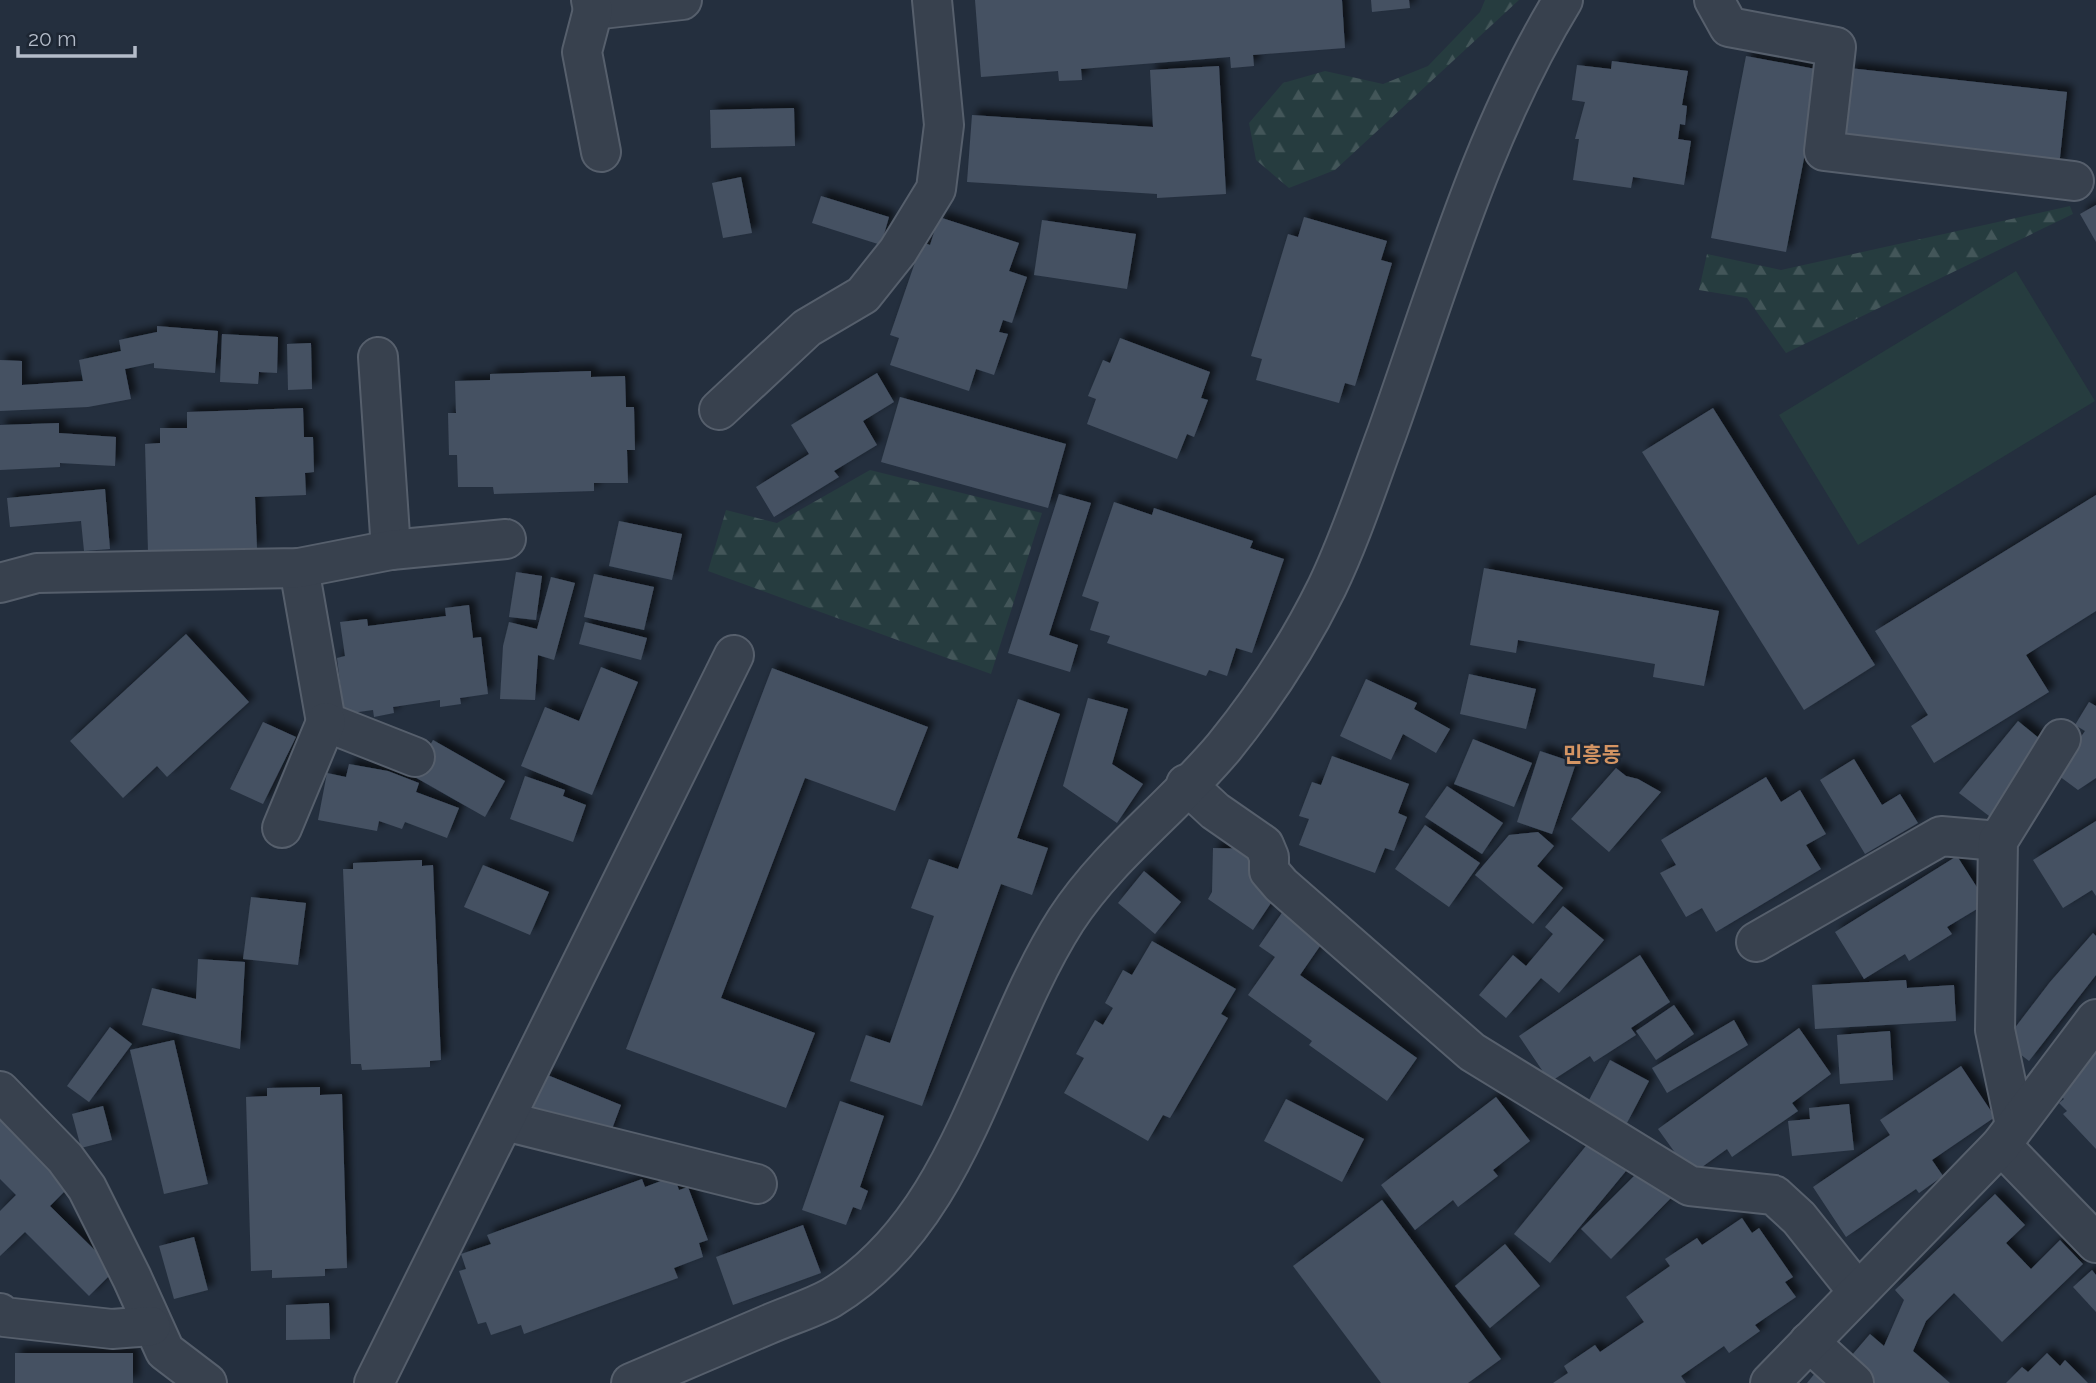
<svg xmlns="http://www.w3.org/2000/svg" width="2096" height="1383" viewBox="0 0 2096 1383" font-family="Raleway,'Noto Sans KR',sans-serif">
<defs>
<pattern id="forest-firs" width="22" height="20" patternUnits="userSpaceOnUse" patternTransform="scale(1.75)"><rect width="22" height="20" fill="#263c3f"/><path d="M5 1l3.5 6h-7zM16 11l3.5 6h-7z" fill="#435659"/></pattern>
<filter id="shadow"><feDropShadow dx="6" dy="-6" stdDeviation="3.5" flood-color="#0009"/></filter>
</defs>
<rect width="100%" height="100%" fill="#242f3e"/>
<g fill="url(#forest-firs)">
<path d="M1485,0H1519L1335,170L1289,188L1256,160L1249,123L1283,83L1325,71L1383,84L1428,66L1480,12Z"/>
<path d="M2070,206L2073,214L1786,353L1747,298L1699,290L1707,254L1781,270Z"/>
<path d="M870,470L1042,513L991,674L708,571L726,510L777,523Z"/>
</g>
<path fill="#263c3f" d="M2016,271L2095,401L1858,545L1779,415Z"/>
<g fill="#455162" filter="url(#shadow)">
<path d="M975,0H1342L1345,48L1253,55L1254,66L1231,68L1230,57L1081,69L1082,80L1059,81L1058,71L981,77Z"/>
<path d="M1371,0H1409L1410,8L1372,12Z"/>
<path d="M1746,56L1821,70L1786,252L1711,238Z"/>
<path d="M1612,61L1688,71L1682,105L1687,106L1685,125L1680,124L1678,139L1691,141L1684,185L1633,177L1631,188L1573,180L1579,139H1575L1585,102L1572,100L1577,65L1611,69Z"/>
<path d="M1219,66L1226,194L1157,198V194L967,182L972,115L1153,127L1150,70Z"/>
<path d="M1849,68L2067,92L2059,167L1841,144Z"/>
<path d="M794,108L795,146L711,148L710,110Z"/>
<path d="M741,177L752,233L723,238L712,183Z"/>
<path d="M821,196L889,217L881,245L812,223Z"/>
<path d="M2096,205V242L2080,214Z"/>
<path d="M939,217L1019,243L1009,271L1027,277L1012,323L1003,320L999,332L1008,334L994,375L976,369L969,391L890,365L899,338L890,335L922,242L930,245Z"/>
<path d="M1304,217L1387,241L1381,260L1392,263L1355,386L1345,383L1339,403L1256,380L1262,359L1251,356L1288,234L1298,237Z"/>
<path d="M1042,220L1136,234L1127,289L1034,275Z"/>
<path d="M157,326L218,331L215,373L154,368V363L125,369L131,399L88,407L0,411V360L22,361V385L83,381L79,360L121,351L119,340L157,332Z"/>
<path d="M222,334L278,337L277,373L259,372L258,384L220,382Z"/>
<path d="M1120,338L1210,372L1201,398L1208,400L1194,437L1187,434L1177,459L1087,424L1096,399L1088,396L1103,360L1110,363Z"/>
<path d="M311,343L312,389L288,390L287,344Z"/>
<path d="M591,371V377L625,376L626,407H634L635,450H627L628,483H594V491L494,494L493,487H458L457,455H449L448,413H456L455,381L490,380V374Z"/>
<path d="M877,373L894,402L863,421L877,445L834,471L839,477L774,517L756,487L809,454L791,425Z"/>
<path d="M900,397L1066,444L1048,508L881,462Z"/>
<path d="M303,408L304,437H313L314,472L305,473L306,495L255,497L257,549L148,552L145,444L160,443V428H187V412Z"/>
<path d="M1713,408L1875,665L1804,710L1642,452Z"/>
<path d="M59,423V433L116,437L115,466L60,463V467L0,470V425Z"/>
<path d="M105,489L110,549L84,551L81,521L10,527L7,498Z"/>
<path d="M1059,494L1091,503L1049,635L1078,645L1070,672L1008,653Z"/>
<path d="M2096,495V611L2026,655L2049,692L1934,763L1911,726L1928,715L1875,631Z"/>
<path d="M1114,502L1152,515L1154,508L1253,541L1250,548L1284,559L1252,653L1236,648L1227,676L1209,670L1206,676L1107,643L1110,636L1090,630L1099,602L1082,596Z"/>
<path d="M619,521L682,534L672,580L609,566Z"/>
<path d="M1484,568L1719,611L1704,686L1653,677L1655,664L1518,640L1516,653L1470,645Z"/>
<path d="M516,572L542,576L536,620L509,617Z"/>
<path d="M594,574L654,587L644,630L584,617Z"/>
<path d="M551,577L575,583L554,660L538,655L535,700L500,699L503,646L509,622L537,629Z"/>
<path d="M469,605L473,638L481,637L488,694L460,698L461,704L440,707V700L393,707L394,713L374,717L373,710L344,714L337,658L345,656L340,622L367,619L368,626L446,616L445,608Z"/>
<path d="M585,622L647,638L641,660L579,644Z"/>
<path d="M186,634L249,702L167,777L157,766L123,798L70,741Z"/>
<path d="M601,667L638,682L592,795L521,766L545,707L579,721Z"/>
<path d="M772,668L928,727L895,811L805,778L721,998L815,1033L786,1108L626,1049Z"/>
<path d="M1469,674L1536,689L1526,729L1460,714Z"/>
<path d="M1366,679L1417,703L1414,709L1450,729L1436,753L1403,734L1391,760L1340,736Z"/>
<path d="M1088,698L1128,709L1112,764L1143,784L1117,823L1063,786Z"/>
<path d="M1018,699L1060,714L1017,838L1048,848L1032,895L1001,884L922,1106L850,1081L866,1035L890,1043L934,916L911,908L929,859L958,869Z"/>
<path d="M2089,702L2096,706V778L2078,790L2055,773L2085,731L2075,725Z"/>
<path d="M2018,721L2051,748L1993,819L1959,793Z"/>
<path d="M263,722L296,737L263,804L230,789Z"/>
<path d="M1473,739L1532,763L1514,807L1454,784Z"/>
<path d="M433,740L505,781L485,817L413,776Z"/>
<path d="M1540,751L1576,763L1552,834L1517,822Z"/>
<path d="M1332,756L1409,784L1398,813L1407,817L1394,851L1385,848L1375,873L1299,845L1309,819L1299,816L1312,782L1321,785Z"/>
<path d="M1854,759L1882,805L1900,794L1918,823L1865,854L1820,780Z"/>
<path d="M349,764L388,771L419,783L416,792L459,808L447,838L405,822L402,829L379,821L377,831L318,820L327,773L346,777Z"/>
<path d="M1616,768L1626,776L1638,779L1661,792L1609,852L1571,819Z"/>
<path d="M525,776L565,790L563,796L586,805L573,842L510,819Z"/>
<path d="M1766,777L1781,802L1800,790L1826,834L1806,845L1821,869L1716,932L1702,908L1686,917L1660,873L1676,865L1661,840Z"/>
<path d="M1447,786L1503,823L1482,854L1425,817Z"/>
<path d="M2096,821V896L2092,890L2063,908L2033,860Z"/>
<path d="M1425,825L1480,863L1449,907L1395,869Z"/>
<path d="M1538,832L1554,846L1537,866L1563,888L1533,924L1475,875L1509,835Z"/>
<path d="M1213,848L1260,849L1259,890L1273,900L1253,930L1208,899L1212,892Z"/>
<path d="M1957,856L1987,903L1947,927L1952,934L1909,961L1905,954L1864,979L1835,932Z"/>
<path d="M422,860V866L433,865L441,1060L430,1061V1067L362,1070L361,1064H351L343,869H353V863Z"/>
<path d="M483,865L549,892L530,935L464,907Z"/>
<path d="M1144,871L1181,902L1155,934L1118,903Z"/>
<path d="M251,897L306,903L298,965L243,959Z"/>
<path d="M1563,906L1604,940L1559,993L1541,978L1506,1018L1479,995L1513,955L1526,966L1553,934L1545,927Z"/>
<path d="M1286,907L1327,936L1300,975L1417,1058L1387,1101L1309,1045L1312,1041L1248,995L1275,957L1259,946Z"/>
<path d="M2093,933L2096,936V975L2029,1061L2004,1042L2050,982Z"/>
<path d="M1152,941L1236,989L1221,1014L1228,1018L1170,1118L1163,1115L1148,1141L1064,1093L1084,1058L1076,1054L1095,1020L1103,1025L1113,1008L1105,1003L1123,970L1132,975Z"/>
<path d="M1640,955L1670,1002L1631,1028L1636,1035L1594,1062L1590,1056L1550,1082L1519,1036Z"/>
<path d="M198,959L245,962L240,1049L142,1025L152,988L196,999Z"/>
<path d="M1906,980L1907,988L1954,985L1956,1021L1815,1029L1812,985Z"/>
<path d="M1674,1005L1694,1034L1656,1060L1636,1031Z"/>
<path d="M1734,1020L1748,1045L1667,1093L1652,1068Z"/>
<path d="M110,1027L132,1044L89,1102L67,1086Z"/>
<path d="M1799,1028L1831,1074L1792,1103L1798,1111L1732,1157L1727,1149L1691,1175L1658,1129Z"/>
<path d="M1890,1031L1893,1080L1840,1084L1837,1035Z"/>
<path d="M174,1040L208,1184L164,1194L130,1050Z"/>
<path d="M2096,1045V1149L2063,1114L2067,1111L2059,1103L2064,1099L2051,1085Z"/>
<path d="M1610,1060L1649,1081L1627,1123L1588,1102Z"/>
<path d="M1961,1066L1995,1117L1932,1160L1943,1176L1919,1193L1916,1189L1846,1237L1813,1187L1890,1135L1880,1120Z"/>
<path d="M545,1074L621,1105L609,1137L532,1107Z"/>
<path d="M320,1087V1095L342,1094L347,1268L325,1269V1276L272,1278V1270L251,1271L246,1097L267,1096V1088Z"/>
<path d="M1496,1097L1530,1141L1493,1170L1498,1176L1458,1207L1453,1200L1415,1230L1381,1185Z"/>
<path d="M1286,1099L1364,1139L1342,1182L1264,1141Z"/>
<path d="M840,1101L884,1116L860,1187L868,1191L861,1210L853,1207L846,1225L802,1210Z"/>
<path d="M1849,1104L1854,1150L1792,1156L1788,1121L1810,1119L1809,1108Z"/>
<path d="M103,1106L112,1140L81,1148L72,1114Z"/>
<path d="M0,1111L69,1187L50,1206L115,1270L89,1296L25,1232L0,1256V1211L16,1195L0,1179Z"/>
<path d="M1590,1141L1626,1171L1550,1263L1514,1234Z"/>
<path d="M1641,1169L1671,1198L1611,1259L1581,1229Z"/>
<path d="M674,1176L679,1190L688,1187L708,1240L699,1243L703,1257L674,1268L678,1278L524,1334L521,1325L491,1335L486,1322L478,1324L459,1271L466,1269L461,1254L491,1244L487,1235L642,1179L645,1187Z"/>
<path d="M1995,1194L2025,1225L2006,1243L2031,1269L2060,1240L2083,1264L2002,1342L1954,1293L1926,1321L1913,1351L1950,1383H1870L1846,1362L1870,1334L1884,1346L1904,1300L1895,1290Z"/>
<path d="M1382,1200L1501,1359L1468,1383H1381L1293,1266Z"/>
<path d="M1742,1218L1752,1233L1759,1228L1793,1277L1785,1282L1796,1297L1755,1325L1760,1331L1729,1353L1724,1346L1681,1376L1686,1383H1553L1568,1373L1564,1366L1595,1345L1600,1352L1644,1322L1626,1297L1670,1266L1665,1259L1697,1238L1702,1245Z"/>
<path d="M803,1225L821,1273L733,1305L716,1257Z"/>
<path d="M194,1237L208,1290L174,1299L159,1246Z"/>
<path d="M1505,1244L1540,1286L1490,1328L1455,1286Z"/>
<path d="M2092,1270L2096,1275V1312L2073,1287Z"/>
<path d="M329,1303L330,1339L286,1340V1305Z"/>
<rect x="15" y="1353" width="118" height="30"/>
<path d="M2047,1353L2060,1366L2065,1360L2088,1383H2006L2022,1367L2028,1372Z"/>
<path d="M1816,1372L1828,1383H1807Z"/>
</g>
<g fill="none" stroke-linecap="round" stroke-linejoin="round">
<defs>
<g id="street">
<path d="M591,0L593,10L682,0"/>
<path d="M1714,0L1729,27L1836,47L1824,151L2074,181"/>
<path d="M593,10L582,52L601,152"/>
<path d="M378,357L391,550"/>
<path d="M719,410L807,328L863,295L898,251L936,189L944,125L932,0"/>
<path d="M299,568L326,722L415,757"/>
<path d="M0,583L37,573L299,568L391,550L506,539"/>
<path d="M1186,784L1215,811L1264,845L1269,857V871L1281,885L1472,1052L1690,1186L1774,1195L1799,1218L1858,1292"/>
<path d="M282,828L326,722"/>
<path d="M1756,942L1941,836L1998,841"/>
<path d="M0,1091L65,1158L87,1188L132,1278L165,1351L207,1383"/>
<path d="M505,1121L757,1184"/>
<path d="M2015,1125L1995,1030L1998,841L2061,739"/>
<path d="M2001,1145L2096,1243"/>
<path d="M0,1313L4,1317L112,1329L151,1326"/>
<path d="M1809,1342L1854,1383"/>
<path d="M374,1383L734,655"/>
<path d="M631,1383C676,1364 722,1344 767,1325C787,1316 811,1309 831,1298C963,1218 988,1042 1066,920C1109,854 1174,807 1224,747C1263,699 1300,642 1327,587C1351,537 1368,484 1387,433C1439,287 1482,133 1563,0"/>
<path d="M1770,1383L2001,1145L2096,1019"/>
</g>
</defs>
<use href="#street" stroke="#565f6c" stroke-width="42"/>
<use href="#street" stroke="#38414e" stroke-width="38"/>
</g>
<g text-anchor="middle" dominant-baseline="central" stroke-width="5" stroke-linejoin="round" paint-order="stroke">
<g font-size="21" font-weight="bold" fill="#d59563" stroke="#1d2633">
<text x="1592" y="754">민흥동</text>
</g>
</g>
<path d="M18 46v10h117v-10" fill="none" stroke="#b4bcc9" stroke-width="3.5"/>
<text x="28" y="46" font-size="21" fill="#b4bcc9" stroke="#1d2633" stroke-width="5" paint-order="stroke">20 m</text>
</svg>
